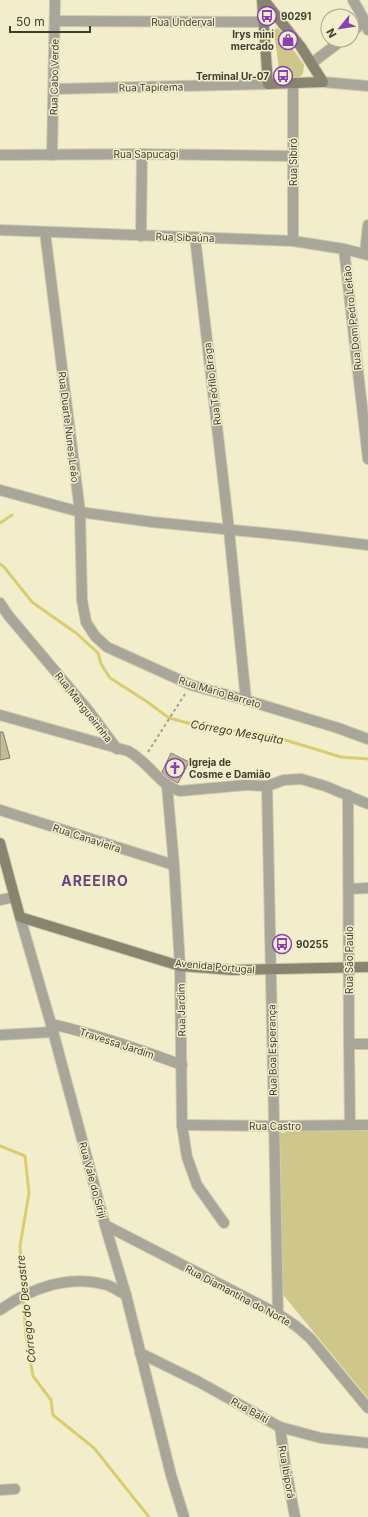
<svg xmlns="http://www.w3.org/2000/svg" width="368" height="1517" viewBox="0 0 368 1517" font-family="Inter,sans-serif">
<rect width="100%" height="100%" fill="#f2eecc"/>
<g fill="#cfc68a">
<path d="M276,28L279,29L304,65L303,74L296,80L281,79L280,77L274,31Z"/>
<path d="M286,1127L368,1129V1398L284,1296L281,1286L280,1132L283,1133L286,1132Z"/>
</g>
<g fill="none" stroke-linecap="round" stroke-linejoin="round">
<g stroke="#dacc71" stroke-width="3">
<path d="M0,523L12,515"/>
<path d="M0,564L4,567L32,602L76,633L98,653L101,664L110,678L146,701L169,718L199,726L269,735L341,757L368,759"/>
<path d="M0,1146L25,1156L29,1193L20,1246L26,1336L33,1376L51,1400L53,1415L94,1448L149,1517"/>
</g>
</g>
<g fill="#c0bb9b" stroke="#827e60">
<path d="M0,732H3L10,758L0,760Z"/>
<path d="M171,753L189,762L178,783L170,779L162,772Z"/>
</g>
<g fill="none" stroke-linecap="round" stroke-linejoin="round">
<defs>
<g id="street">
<path d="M353,0L365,21L368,30"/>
<path d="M55,21L264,22"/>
<path d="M352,32L365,21"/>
<path d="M312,63L342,40"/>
<path d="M323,82L368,86"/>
<path d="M54,89L268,84"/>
<path d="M0,155L142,154L293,156"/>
<path d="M52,155L55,0"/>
<path d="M0,230L293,241L344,249L368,255"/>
<path d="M45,232L80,512L82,600L86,622L95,636L107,647L191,685L246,700L338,728L368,739"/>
<path d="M141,236L142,154"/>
<path d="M195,237L229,530L246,700"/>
<path d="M293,241V84"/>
<path d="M344,249L368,459"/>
<path d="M365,253L368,225"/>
<path d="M0,490L80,512L152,522L294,536L368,545"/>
<path d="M0,603L8,615L88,710L117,749"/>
<path d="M0,715L128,751C149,762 160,786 180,791L246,785L267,786L284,780L301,779L325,786L368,804"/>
<path d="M167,786L174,865L180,966L182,1125L187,1157L197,1185L224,1223"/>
<path d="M267,786L278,1314"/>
<path d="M348,795L349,1044L350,1125"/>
<path d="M0,810L174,865"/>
<path d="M349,889L368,888"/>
<path d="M0,900L14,897"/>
<path d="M20,917L51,1024L105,1225L126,1295L171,1475L184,1517"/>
<path d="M51,1024C96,1034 139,1049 182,1065"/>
<path d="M0,1035L53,1032"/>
<path d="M349,1044H368"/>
<path d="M182,1125L273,1126L368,1125"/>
<path d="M105,1225L278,1314L296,1326L310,1338L368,1408"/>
<path d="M0,1310C31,1288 69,1274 107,1285C113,1287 120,1292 126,1295"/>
<path d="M140,1353L199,1382L280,1427L321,1438L368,1443"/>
<path d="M280,1427L285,1464L295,1517"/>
<path d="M0,1490L15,1489"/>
</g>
<g id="secondary">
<path d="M262,0L268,84L323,82L301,47L264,0"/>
<path d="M0,843L20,917L180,966L233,970L368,967"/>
</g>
</defs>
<use href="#street" stroke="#cecbad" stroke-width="12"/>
<use href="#secondary" stroke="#cecbad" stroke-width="12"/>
<path stroke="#a3a087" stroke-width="2" stroke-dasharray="3 3" stroke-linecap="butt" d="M148,752L185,694"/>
<use href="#street" stroke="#a8a698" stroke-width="10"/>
<use href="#secondary" stroke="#878470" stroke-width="10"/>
</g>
<defs>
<symbol id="bus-ring" viewBox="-11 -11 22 22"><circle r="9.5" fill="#f2eecc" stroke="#8840b2" stroke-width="1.5"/><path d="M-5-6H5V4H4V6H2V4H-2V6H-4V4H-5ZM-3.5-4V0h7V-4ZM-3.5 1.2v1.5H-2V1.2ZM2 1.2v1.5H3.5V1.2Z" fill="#8840b2"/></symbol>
<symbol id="shop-ring" viewBox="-11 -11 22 22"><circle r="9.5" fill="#f2eecc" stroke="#8840b2" stroke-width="1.5"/><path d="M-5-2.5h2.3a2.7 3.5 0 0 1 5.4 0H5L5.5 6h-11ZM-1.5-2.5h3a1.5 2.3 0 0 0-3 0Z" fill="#8840b2"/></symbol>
<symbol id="church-ring" viewBox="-11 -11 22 22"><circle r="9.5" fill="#f2eecc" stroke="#8840b2" stroke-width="1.5"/><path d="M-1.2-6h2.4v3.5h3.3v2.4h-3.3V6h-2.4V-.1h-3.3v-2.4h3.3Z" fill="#8840b2"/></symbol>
</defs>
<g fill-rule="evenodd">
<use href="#bus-ring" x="256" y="5" width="22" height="22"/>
<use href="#shop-ring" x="277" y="29" width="22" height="22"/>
<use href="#bus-ring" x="272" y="65" width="22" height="22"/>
<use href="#church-ring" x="164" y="757" width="22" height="22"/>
<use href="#bus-ring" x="271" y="933" width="22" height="22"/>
</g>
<g text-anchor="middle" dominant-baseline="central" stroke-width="3" stroke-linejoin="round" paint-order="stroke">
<g font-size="10" font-weight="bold" fill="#3f3d30" stroke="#f2eecc" text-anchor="start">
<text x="281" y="16">90291</text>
<text x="274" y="34" text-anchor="end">Irys mini<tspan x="274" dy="12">mercado</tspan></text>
<text x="269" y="76" text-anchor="end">Terminal Ur-07</text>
<text x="189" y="762">Igreja de<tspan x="189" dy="12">Cosme e Damião</tspan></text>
<text x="296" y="944">90255</text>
</g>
<g font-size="10" fill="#3f3d30" stroke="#f2eecc">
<text x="183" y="22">Rua Underval</text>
<text transform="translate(54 77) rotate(-89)">Rua Cabo Verde</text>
<text transform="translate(151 87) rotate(-1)">Rua Tapirema</text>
<text x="146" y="154">Rua Sapucagi</text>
<text transform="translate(293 162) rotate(-90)">Rua Sibiró</text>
<text transform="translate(185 237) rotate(2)">Rua Sibaúna</text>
<text transform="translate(352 318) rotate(-96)">Rua Dom Pedro Leitão</text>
<text transform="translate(212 384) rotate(-97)">Rua Teófilo Braga</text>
<text transform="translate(69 427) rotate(83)">Rua Duarte Nunes Leão</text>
<text transform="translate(220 692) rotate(17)">Rua Mário Barreto</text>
<text transform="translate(84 707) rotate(52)">Rua Mangueirinha</text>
<text transform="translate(87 838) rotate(18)">Rua Canavieira</text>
<text transform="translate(349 960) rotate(-90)">Rua São Paulo</text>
<text transform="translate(215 966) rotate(5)">Avenida Portugal</text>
<text transform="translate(181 1010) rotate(-91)">Rua Jardim</text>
<text transform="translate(117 1043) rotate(18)">Travessa Jardim</text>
<text transform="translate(272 1050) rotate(-91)">Rua Boa Esperança</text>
<text x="275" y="1126">Rua Castro</text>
<text transform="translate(93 1180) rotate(75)">Rua Vale do Siriji</text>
<text transform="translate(238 1295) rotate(28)">Rua Diamantina do Norte</text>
<text transform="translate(250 1410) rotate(29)">Rua Baiti</text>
<text transform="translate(287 1472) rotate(80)">Rua Ibiporã</text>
</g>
<g font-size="11" font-style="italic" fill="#423c15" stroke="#f2eecc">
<text transform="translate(237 732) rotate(10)">Córrego Mesquita</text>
<text transform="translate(26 1309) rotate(-96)">Córrego do Desastre</text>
</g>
<g font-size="14" font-weight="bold" letter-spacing="1" fill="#67447e" stroke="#f2eecc">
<text x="95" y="880">AREEIRO</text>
</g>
</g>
<g transform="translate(340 28) rotate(240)"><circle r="19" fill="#f2eecc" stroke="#aaa78e"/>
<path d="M0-3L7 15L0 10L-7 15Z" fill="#8840b2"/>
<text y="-6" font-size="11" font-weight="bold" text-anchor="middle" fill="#3f3d30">N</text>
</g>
<path d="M10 26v6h80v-6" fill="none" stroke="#3f3d30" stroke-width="2"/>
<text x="16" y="26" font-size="12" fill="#3f3d30" stroke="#f2eecc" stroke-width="3" paint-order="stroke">50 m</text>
</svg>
